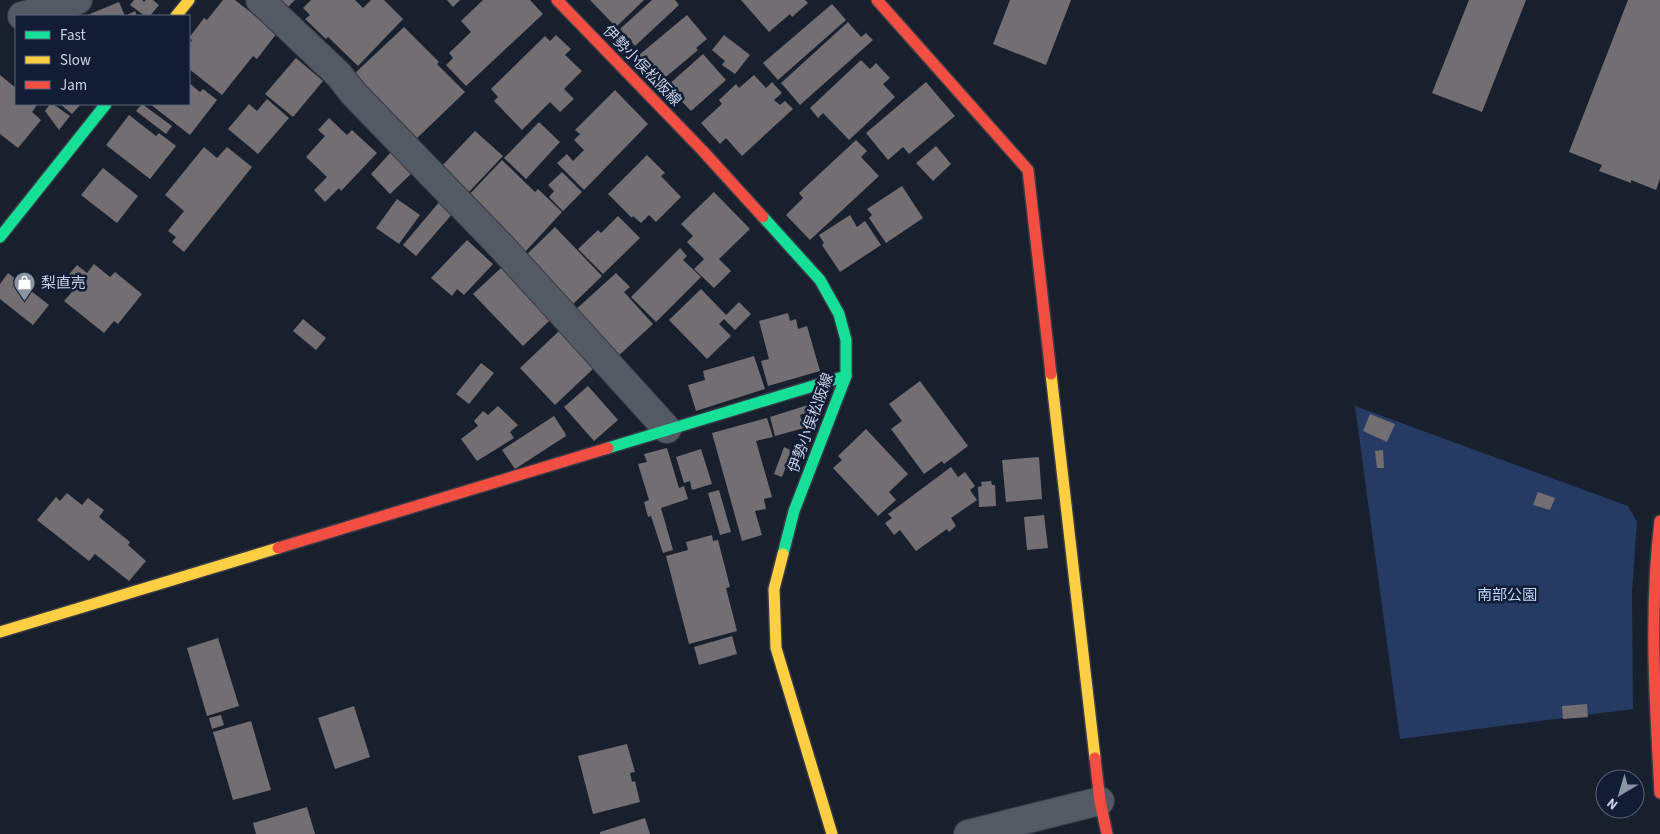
<svg xmlns="http://www.w3.org/2000/svg" width="1660" height="834" viewBox="0 0 1660 834" font-family="'Source Sans 3','Noto Sans JP',sans-serif">
<rect width="100%" height="100%" fill="#19202d"/>
<path fill="#253b63" d="M1355,406L1628,506L1637,522L1632,591L1633,709L1400,739Z"/>
<g fill="#736e72">
<path d="M134,0H142L144,2L146,0H153L159,5L150,16H145L130,5Z"/>
<path d="M223,0H235L277,33L257,59L253,56L222,95L189,69V45L192,40L189,38L204,18L207,20Z"/>
<path d="M279,0H295L287,8Z"/>
<path d="M311,0H355L363,8L371,0H384L403,19L358,66L328,37L326,39L305,19L310,15L303,8Z"/>
<path d="M447,0H460L453,7Z"/>
<path d="M483,0H530L543,14L466,86L446,65L453,58L449,53L471,32L461,21Z"/>
<path d="M590,0H644L616,27Z"/>
<path d="M652,0H675L679,5L635,46L620,29Z"/>
<path d="M741,0H805L808,3L792,17L790,14L769,32Z"/>
<path d="M1010,0H1071L1046,65L993,44Z"/>
<path d="M1469,0H1526L1482,112L1432,93Z"/>
<path d="M1628,0H1660V179L1656,190L1631,180V183L1599,171L1602,165L1569,152Z"/>
<path d="M119,2L125,16L135,11L137,16H85Z"/>
<path d="M832,4L846,20L778,80L763,63Z"/>
<path d="M687,15L707,39L696,48L698,50L661,81L639,55Z"/>
<path d="M848,22L861,37L866,33L873,40L800,105L781,83Z"/>
<path d="M404,27L439,62L437,64L465,92L413,142L353,75Z"/>
<path d="M556,35L571,49L565,55L582,71L564,89L574,99L560,112L550,102L522,130L494,101L498,97L491,89L545,36L550,41Z"/>
<path d="M724,35L750,55L735,74L722,65L725,61L712,50Z"/>
<path d="M703,54L726,80L691,111L667,86Z"/>
<path d="M296,58L323,81L293,117L265,94Z"/>
<path d="M861,60L870,69L876,63L890,78L883,84L895,97L849,140L823,113L818,118L810,108Z"/>
<path d="M0,75L16,88V104H36L37,105L32,112L41,120L18,148L0,134Z"/>
<path d="M754,75L766,88L772,82L782,93L774,100L780,105L785,101L793,109L742,156L726,138L720,144L701,123L722,104L719,100L736,84L739,88Z"/>
<path d="M926,82L955,116L909,154L903,147L888,160L866,133Z"/>
<path d="M189,83L200,92L203,89L217,100L190,135L150,104H189Z"/>
<path d="M615,90L648,124L584,190L557,163L567,154L573,161L584,150L574,140L580,134L575,130Z"/>
<path d="M267,99L289,118L258,154L228,129L249,104L257,111Z"/>
<path d="M50,104H53L70,116L59,130L45,111Z"/>
<path d="M60,104H81L72,114Z"/>
<path d="M142,104L172,126L166,134L136,111Z"/>
<path d="M129,115L156,136L159,133L176,146L150,179L106,145Z"/>
<path d="M329,118L347,135L352,130L377,153L341,191L339,188L325,202L314,190L327,177L306,157L325,136L318,130Z"/>
<path d="M539,122L560,142L526,179L504,158Z"/>
<path d="M475,131L503,156L467,194L440,168Z"/>
<path d="M856,140L867,151L861,157L879,176L810,240L786,215L803,198L799,193Z"/>
<path d="M936,146L951,164L933,181L916,163Z"/>
<path d="M204,147L217,158L227,147L252,167L184,252L172,242L176,237L168,231L184,211L165,195Z"/>
<path d="M391,152L412,173L390,194L371,174Z"/>
<path d="M647,155L665,173L661,176L681,197L656,222L649,215L641,223L633,216L632,218L608,194Z"/>
<path d="M502,160L535,192L538,189L562,212L525,252L466,198Z"/>
<path d="M103,168L138,196L117,223L81,195Z"/>
<path d="M562,172L582,192L563,211L549,197L554,191L548,185Z"/>
<path d="M902,186L923,218L886,243L869,218L872,215L867,209Z"/>
<path d="M714,192L750,229L719,259L731,271L714,288L694,269L704,259L687,242L693,236L681,224Z"/>
<path d="M397,199L420,215L399,244L376,228Z"/>
<path d="M440,201L453,213L416,256L403,245Z"/>
<path d="M850,215L857,227L865,221L881,245L840,272L822,245L824,243L819,235Z"/>
<path d="M618,216L640,238L603,274L578,249L598,230L601,233Z"/>
<path d="M555,227L602,276L570,307L523,258Z"/>
<path d="M467,240L493,264L464,295L457,289L452,296L431,278Z"/>
<path d="M680,248L687,256L683,260L701,277L656,322L631,297Z"/>
<path d="M94,264L110,277L115,272L142,294L118,324L114,321L104,333L64,301L72,292L61,284L77,265L87,273Z"/>
<path d="M501,268L550,320L523,346L473,294Z"/>
<path d="M8,273L49,305L33,325L0,299V284Z"/>
<path d="M616,273L630,287L624,292L653,324L616,358L573,312Z"/>
<path d="M701,289L726,315L739,302L751,314L735,330L724,319L719,324L731,336L707,359L669,320Z"/>
<path d="M788,313L790,321L796,319L798,329L807,326L820,371L768,386L761,361L769,359L759,321Z"/>
<path d="M303,319L326,338L316,350L293,331Z"/>
<path d="M559,331L594,368L555,405L520,368Z"/>
<path d="M754,356L765,389L696,411L688,385L705,380L703,371Z"/>
<path d="M481,363L494,373L469,404L456,394Z"/>
<path d="M920,381L968,446L944,464L942,461L924,474L891,429L902,421L889,404Z"/>
<path d="M588,386L618,420L594,441L564,407Z"/>
<path d="M811,404L813,411L800,415L804,428L775,436L770,417Z"/>
<path d="M498,406L518,425L510,432L514,438L477,461L461,439L478,426L474,421L483,411L488,415Z"/>
<path d="M1370,414L1395,424L1387,442L1363,431Z"/>
<path d="M554,416L565,433L566,436L515,469L502,450Z"/>
<path d="M767,418L773,437L756,441L772,497L764,499L766,509L755,511L762,535L742,541L712,433Z"/>
<path d="M866,429L908,474L889,492L896,500L878,516L833,468L842,460L838,456Z"/>
<path d="M784,447L792,451L782,477L774,474Z"/>
<path d="M667,448L679,488L684,486L688,499L661,508L673,550L663,553L651,516L648,517L644,502L649,500L638,464L647,462L644,454Z"/>
<path d="M701,449L712,484L692,490L690,481L684,483L676,457Z"/>
<path d="M1383,450L1384,468H1377L1375,451Z"/>
<path d="M1039,457L1042,499L1006,502L1002,460Z"/>
<path d="M951,467L958,477L965,472L975,486L970,490L977,500L951,518L956,526L949,532L947,529L916,551L900,530L894,535L885,523L892,518L888,514Z"/>
<path d="M991,481L992,485H995L996,506L979,507L978,487L982,486L981,482Z"/>
<path d="M719,490L731,532L720,535L708,493Z"/>
<path d="M1538,492L1555,498L1550,510L1533,505Z"/>
<path d="M67,493L82,505L88,498L104,510L99,517L130,542L128,545L146,561L129,581L95,554L89,561L37,520L56,497L60,501Z"/>
<path d="M1044,515L1048,548L1027,550L1024,517Z"/>
<path d="M712,535L713,541L718,540L730,587L726,588L737,631L689,644L666,556L688,550L686,542Z"/>
<path d="M732,636L737,654L699,665L694,647Z"/>
<path d="M218,638L239,706L207,716L187,648Z"/>
<path d="M1587,704L1588,717L1563,719L1562,706Z"/>
<path d="M354,706L370,757L335,769L318,718Z"/>
<path d="M221,715L224,725L212,729L209,718Z"/>
<path d="M251,721L271,790L233,800L213,732Z"/>
<path d="M627,744L635,772L630,773L632,782L635,781L640,802L593,814L578,756Z"/>
<path d="M307,807L315,834H256L253,823Z"/>
<path d="M645,818L650,834H600V832Z"/>
</g>
<g fill="none" stroke-linecap="round" stroke-linejoin="round">
<defs>
<g id="street">
<path d="M260,0L339,75L353,93L502,247L667,429"/>
<path d="M22,16L78,0"/>
<path d="M968,834L1100,801"/>
</g>
<g id="fast">
<path d="M763,217L820,280L839,314L846,340V376L794,511L783,554"/>
<path d="M0,237L106,104"/>
<path d="M608,448L846,376"/>
</g>
<g id="slow">
<path d="M176,16L189,0"/>
<path d="M1051,374L1095,758"/>
<path d="M783,554L774,589L776,648L832,834"/>
<path d="M0,632L278,548"/>
</g>
<g id="jam">
<path d="M557,0L702,150L763,217"/>
<path d="M877,0L1028,170L1051,374"/>
<path d="M1660,521C1649,612 1655,702 1660,793"/>
<path d="M278,548L608,448"/>
<path d="M1095,758L1100,801L1107,834"/>
</g>
</defs>
<use href="#street" stroke="#353a46" stroke-width="30"/>
<use href="#fast" stroke="#353a46" stroke-width="14"/>
<use href="#slow" stroke="#353a46" stroke-width="14"/>
<use href="#jam" stroke="#353a46" stroke-width="14"/>
<use href="#street" stroke="#545a64" stroke-width="28"/>
<use href="#fast" stroke="#16e098" stroke-width="11"/>
<use href="#slow" stroke="#ffcf43" stroke-width="11"/>
<use href="#jam" stroke="#f24e42" stroke-width="11"/>
</g>
<defs>
<symbol id="shop-pin" viewBox="-11 -11 22 30"><path d="M0 17L-7.5 6A9.5 9.5 0 1 1 7.5 6Z" fill="#8b94a3" stroke="#111d35"/><path d="M-5-2.5h2.3a2.7 3.5 0 0 1 5.4 0H5L5.5 6h-11ZM-1.5-2.5h3a1.5 2.3 0 0 0-3 0Z" fill="#fff"/></symbol>
</defs>
<g fill-rule="evenodd">
<use href="#shop-pin" x="12" y="270" width="25" height="34"/>
</g>
<g text-anchor="middle" dominant-baseline="central" stroke-width="5" stroke-linejoin="round" paint-order="stroke">
<g font-size="15" fill="#c8d2e2" stroke="#111d35">
<text transform="translate(642 66) rotate(46)">伊勢小俣松阪線</text>
<text transform="translate(811 423) rotate(-70)">伊勢小俣松阪線</text>
</g>
<g font-size="15" fill="#c8d2e2" stroke="#111d35" text-anchor="start">
<text x="41" y="283">梨直売</text>
</g>
<g font-size="15" fill="#bfd4fb" stroke="#111d35">
<text x="1507" y="595">南部公園</text>
</g>
</g>
<rect x="15" y="15" width="175" height="90" fill="#111d35" stroke="#5a657a"/>
<rect x="25" y="31" width="25" height="8" fill="#16e098" stroke="#5a657a"/>
<text x="60" y="40" font-size="15" fill="#c8d2e2">Fast</text>
<rect x="25" y="56" width="25" height="8" fill="#ffcf43" stroke="#5a657a"/>
<text x="60" y="65" font-size="15" fill="#c8d2e2">Slow</text>
<rect x="25" y="81" width="25" height="8" fill="#f24e42" stroke="#5a657a"/>
<text x="60" y="90" font-size="15" fill="#c8d2e2">Jam</text>
<g transform="translate(1620 794) rotate(218)"><circle r="24" fill="#111d35" stroke="#5a657a"/>
<path d="M0-4L9 19L0 12L-9 19Z" fill="#8b94a3"/>
<text y="-8" font-size="14" font-weight="bold" text-anchor="middle" fill="#c8d2e2">N</text>
</g>
</svg>
